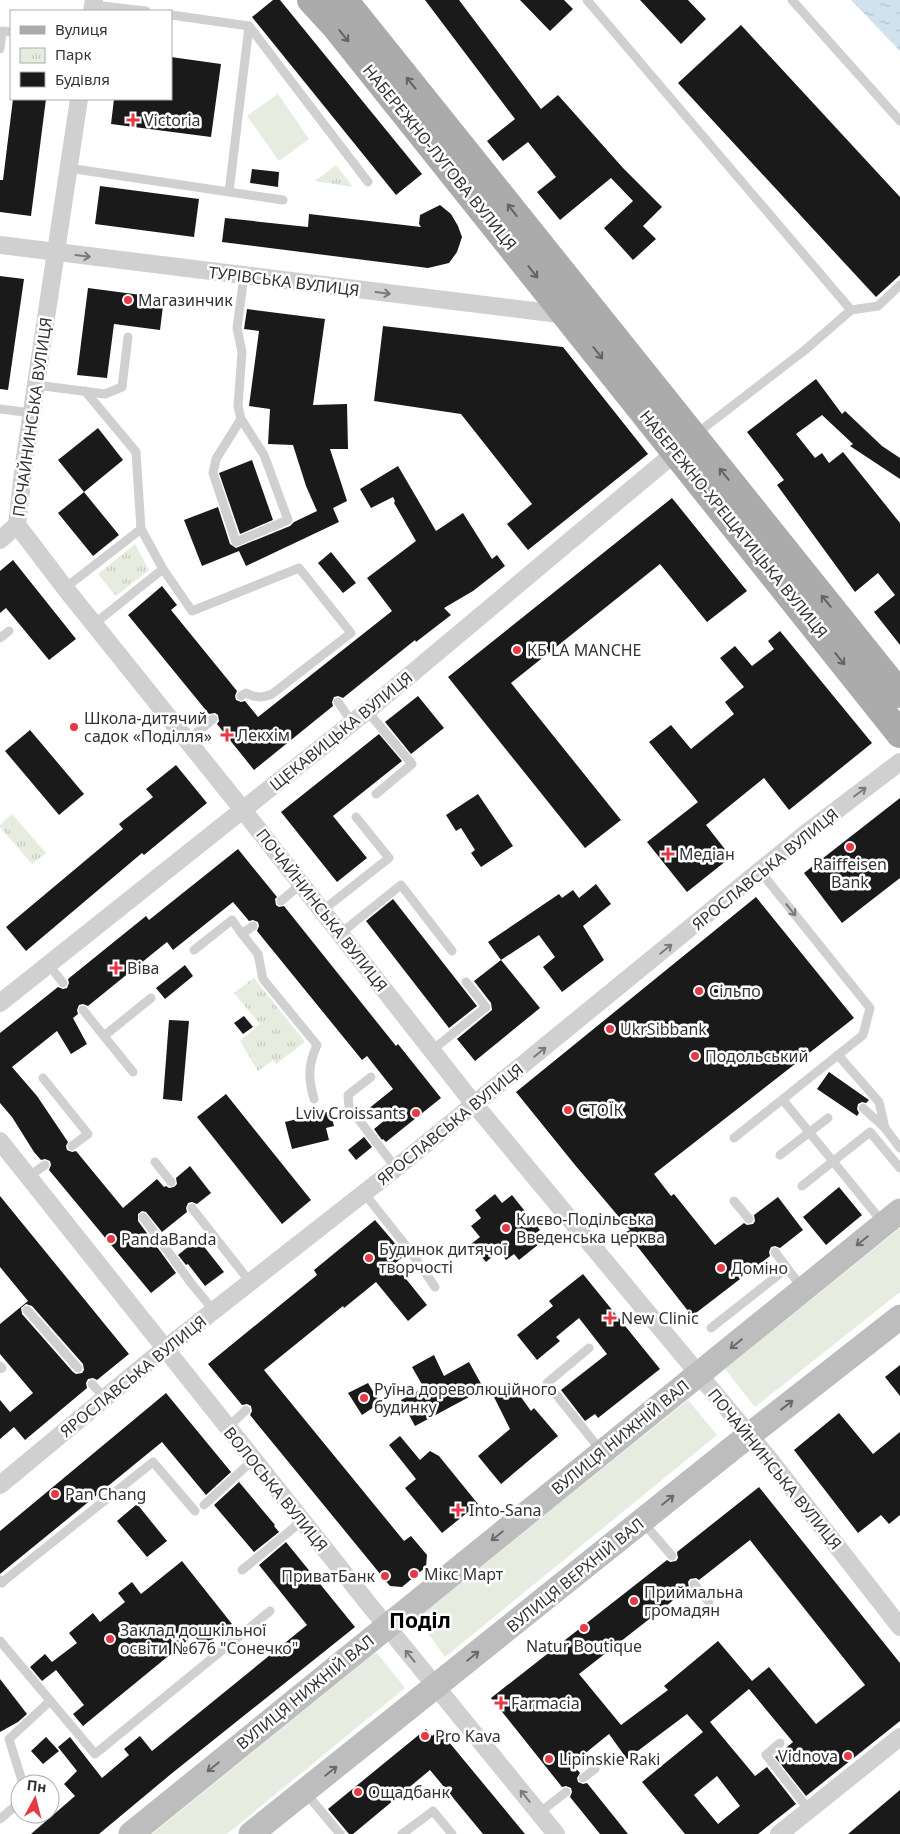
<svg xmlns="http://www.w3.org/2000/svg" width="900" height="1834" viewBox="0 0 900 1834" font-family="'Noto Sans',sans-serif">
<defs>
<pattern id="park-tufts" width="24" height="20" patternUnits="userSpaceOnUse" patternTransform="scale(1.25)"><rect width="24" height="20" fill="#e6ecdf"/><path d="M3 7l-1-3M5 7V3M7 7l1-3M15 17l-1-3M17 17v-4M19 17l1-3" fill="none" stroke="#c6cbc0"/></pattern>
<pattern id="water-ripples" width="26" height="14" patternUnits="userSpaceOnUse" patternTransform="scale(1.25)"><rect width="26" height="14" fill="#cfe2ee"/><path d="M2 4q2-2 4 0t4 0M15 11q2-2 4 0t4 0" fill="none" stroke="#b2c2cd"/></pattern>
</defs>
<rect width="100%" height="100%" fill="#fff"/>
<g fill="#e6ecdf">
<path d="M278,94L309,139L279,161L247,116Z"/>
<path d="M900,1228V1292L755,1407L725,1369Z"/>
<path d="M688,1400L717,1435L445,1657L417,1618Z"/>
<path d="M376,1652L405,1688L227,1834H152Z"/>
</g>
<g fill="url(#park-tufts)">
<path d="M336,165L353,187L315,181Z"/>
<path d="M135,544L149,570L116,596L98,574Z"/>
<path d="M12,814L46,853L32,864L0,827V825Z"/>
<path d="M254,978L305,1042L276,1064L273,1060L258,1071L240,1041L260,1024L234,993Z"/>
</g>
<path fill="url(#water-ripples)" d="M851,0H900V51Z"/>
<g fill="#1a1a1a" fill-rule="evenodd">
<path d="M273,0H280L422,174L396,195L252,17Z"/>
<path d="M425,0H459L541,109L558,95L623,168L662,207L643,226L656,239L633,260L604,228L633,201L611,178L560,220L537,192L556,177L528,142L503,161L487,141L515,119Z"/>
<path d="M520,0H564L573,9L550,31Z"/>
<path d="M640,0H688L706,19L681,44Z"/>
<path d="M741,25L900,197V275L876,297L678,83Z"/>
<path d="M171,57L221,64L211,137L111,124L114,99H171Z"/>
<path d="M13,99H46L31,216L0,212V180H3Z"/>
<path d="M252,169L279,172L278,187L250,183Z"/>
<path d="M100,186L199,199L194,237L95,224Z"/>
<path d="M440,205L451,214L458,226L462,237L457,252L449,263L428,268L222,242L225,218L308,227L309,214L421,227L419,224L420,215Z"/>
<path d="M0,276L24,279L8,390L0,389Z"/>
<path d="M88,288L164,298L160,330L114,324L107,378L77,375Z"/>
<path d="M247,309L325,319L313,405L347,404L348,449H330L347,501L333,508L339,522L246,566L239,551L202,566L184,520L218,507L230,544L236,548L290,526L294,522L317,511L306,486L293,445L268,444L270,409L249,406L259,331L244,329Z"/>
<path d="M383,326L563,347L648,454L528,550L507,524L532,504L461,414L374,401Z"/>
<path d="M816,379L842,414L845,411L882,446L900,458V479L850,446L853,444L822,415L796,434L815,458L822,453L829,463L843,452L900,523V645L874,612L895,595L878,573L855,592L777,485L784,480L747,432Z"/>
<path d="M98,428L123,460L84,492L58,460Z"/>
<path d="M252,460L273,520L240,534L219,473Z"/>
<path d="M398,466L436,531L463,513L492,559L497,555L505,566L473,591L444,608L451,615L416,642L415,640L343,698L338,696L334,697L332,702L333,706L254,770L217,724L219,721L218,715L215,713L209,714L128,615L162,586L177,605L171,610L237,691L235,696L236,700L241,702L245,701L258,717L392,611L367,578L416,541L394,503L395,501L393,497L371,508L360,489Z"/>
<path d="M84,492L119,535L93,556L58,513Z"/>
<path d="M672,498L747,591L707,622L660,564L511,683L621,820L585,848L448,677Z"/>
<path d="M331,552L356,583L343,593L318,563Z"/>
<path d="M13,560L76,639L49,660L6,608L0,613V571Z"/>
<path d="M780,631L872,743L789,810L764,778L706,825L731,857L687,892L647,842L698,802L649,742L671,725L691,749L734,714L725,702L744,687L720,658L735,646L752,666L774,649L768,641Z"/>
<path d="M418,696L444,728L411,754L385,722Z"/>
<path d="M30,730L84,794L59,815L5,751Z"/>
<path d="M379,734L402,761L333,816L367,858L337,882L281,812Z"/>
<path d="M176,765L207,803L144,855L142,853L26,951L6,927L123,829L119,824L153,797L146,789Z"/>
<path d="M478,794L513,846L481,867L471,853L475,850L461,828L456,831L446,815Z"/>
<path d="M900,798V878L842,923L804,873Z"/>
<path d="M238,849L277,897L275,899L276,905L279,907L284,906L396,1046L398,1044L441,1098L386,1142L383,1139L382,1140L374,1129L396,1111L366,1119L362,1114L393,1089L367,1056L362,1060L257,931L259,926L258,922L253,920L249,921L233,902L173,950L167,942L88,1006L83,1004L79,1005L77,1010L78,1014L73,1018L87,1044L71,1054L57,1031L12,1067L37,1096L68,1142L66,1146L67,1150L72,1152L76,1151L123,1208L157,1179L164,1187L166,1186L169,1188L174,1187L177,1184L176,1178L190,1166L211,1193L197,1204L192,1202L188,1203L186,1208L187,1212L162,1232L146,1212L142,1211L138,1214V1221L176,1273L151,1293L49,1170L51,1165L50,1161L45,1159L41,1160L34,1152L12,1117L0,1103V1033L58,987L63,989L67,988L69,983L68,979L146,916L149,920Z"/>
<path d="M596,884L611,904L583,926L604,960L562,992L543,967L555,957L539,935L501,960L488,942L559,894L562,898L573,890L579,898Z"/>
<path d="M756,897L854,1018L654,1174L671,1196L674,1194L715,1245L744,1223L747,1225L753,1224L755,1221L754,1215L778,1197L803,1230L780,1248L775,1246L771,1247L769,1252L770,1256L692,1316L626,1232L630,1230L575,1165L516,1092Z"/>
<path d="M393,899L477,1006L449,1028L366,921Z"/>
<path d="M501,960L540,1008L475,1061L457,1039L492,1010L491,1003L474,981Z"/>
<path d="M185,965L193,976L165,999L156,988Z"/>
<path d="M244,1016L253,1027L243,1034L234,1023Z"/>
<path d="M169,1020L189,1021L182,1101L163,1099Z"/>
<path d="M829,1072L869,1100L866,1103L862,1102L858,1104L857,1109L859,1113L857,1116L817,1089Z"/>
<path d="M226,1094L311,1200L282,1224L197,1117Z"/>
<path d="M330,1111L334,1126L326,1128L329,1140L292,1149L285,1122Z"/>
<path d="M364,1137L372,1147L356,1160L348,1150Z"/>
<path d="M839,1187L862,1215L826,1245L803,1217Z"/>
<path d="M495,1194L502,1203L512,1195L540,1230L532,1236L539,1244L519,1260L514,1254L506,1260L499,1251L486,1262L471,1244L480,1237L471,1226L481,1218L475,1210Z"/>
<path d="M0,1196L129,1354L97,1380L93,1378L88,1379L86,1383L87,1388L25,1440L14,1427L0,1439V1400L10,1412L33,1393L0,1354V1324L28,1301L0,1267ZM26,1304L32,1306L83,1364L84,1370L82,1373L76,1374L73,1372L22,1314L21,1308Z"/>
<path d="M375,1220L405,1255L394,1264L427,1305L408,1321L376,1282L344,1308L343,1306L264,1370L404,1541L411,1536L427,1555L426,1567L402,1587L390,1586L250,1415L252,1411L251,1406L247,1404L242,1405L208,1364L317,1275L314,1270Z"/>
<path d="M198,1239L224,1272L205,1286L188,1264L186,1265L178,1255Z"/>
<path d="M583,1274L660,1369L598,1418L595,1414L585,1421L561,1390L607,1354L579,1318L556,1337L560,1341L537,1360L517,1335L553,1306L549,1301Z"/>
<path d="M434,1355L444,1376L469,1362L484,1389L415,1426L401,1400L424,1388L412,1367Z"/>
<path d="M900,1365V1396L885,1377Z"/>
<path d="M368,1383L380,1403L362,1415L348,1393Z"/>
<path d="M513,1386L531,1411L534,1408L558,1436L501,1484L478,1456L510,1429L491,1391Z"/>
<path d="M166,1393L231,1472L206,1495L162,1442L0,1574V1531Z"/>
<path d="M839,1413L873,1454L900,1432V1515L889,1524L881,1515L858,1533L794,1450Z"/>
<path d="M400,1436L420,1460L430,1451L439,1456L478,1504L442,1533L405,1488L416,1479L389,1445Z"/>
<path d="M239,1482L275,1525L274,1526L279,1532L254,1552L214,1505Z"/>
<path d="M759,1487L900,1663V1721L806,1796L775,1757L793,1742L749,1689L710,1722L755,1776L767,1767L796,1804L758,1834H685L642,1782L703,1732L687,1714L627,1759L609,1734L572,1764L580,1773L577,1778L578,1782L583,1784L587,1783L628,1834H600L570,1797L572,1792L571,1788L566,1786L562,1787L491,1698L667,1560L670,1562L676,1561L678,1558L677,1552ZM750,1540L865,1685L816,1724L769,1667L752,1681L718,1641L664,1686L668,1690L621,1725L579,1674L689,1588L688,1582L690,1579L696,1578L699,1580ZM717,1776L740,1806L718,1824L694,1795Z"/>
<path d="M137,1504L167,1541L147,1557L117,1521Z"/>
<path d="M286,1542L355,1627L171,1774L99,1834H31L75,1796L64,1784L77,1771L58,1747L70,1737L102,1778L129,1755L124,1749L140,1736L152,1751L307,1625L259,1565Z"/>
<path d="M182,1561L232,1624L203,1647L194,1635L83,1726L73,1714L84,1705L56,1670L42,1681L30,1667L45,1654L52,1662L77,1643L69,1633L93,1613L100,1622L125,1602L118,1593L132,1582L141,1594Z"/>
<path d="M0,1679L27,1714L18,1722L0,1732Z"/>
<path d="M426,1729L432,1736L439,1730L525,1834H483L430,1770L353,1834H349L328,1809Z"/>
<path d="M46,1737L59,1751L43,1764L31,1751Z"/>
<path d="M900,1790V1834H848Z"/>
</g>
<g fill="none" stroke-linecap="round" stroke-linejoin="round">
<g stroke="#d0d0d0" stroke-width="9">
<path d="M587,0L851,310L878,306L900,285"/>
<path d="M792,0L900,121"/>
<path d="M93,5L146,11"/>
<path d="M171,15L249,26L368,182"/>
<path d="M0,49L2,31L11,32"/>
<path d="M68,168L283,200"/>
<path d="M229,192L249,26"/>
<path d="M36,385L105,394L122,387L128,337"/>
<path d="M85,391L136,452L141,529L163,569L192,611L299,568L351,633L272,694C262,698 255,698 246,693L241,696"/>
<path d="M0,409L32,413"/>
<path d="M241,419L216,459L213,473L236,542L288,520L264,455L241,419L238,406L242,352L237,328L244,276"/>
<path d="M696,434L805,350L851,310"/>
<path d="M65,588L141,529"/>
<path d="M94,624L163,569"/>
<path d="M0,638L9,631"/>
<path d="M338,702L352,722"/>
<path d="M367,711L412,764L376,794"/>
<path d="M188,740L213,719"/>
<path d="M281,901L301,884"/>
<path d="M323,910L389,858L356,817"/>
<path d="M253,926L242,934L258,954L263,979L317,1045C308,1065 308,1078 314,1099"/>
<path d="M341,933L401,885L452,951"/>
<path d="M194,950L232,920L242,934"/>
<path d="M49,965L63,983"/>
<path d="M83,1010L133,1072"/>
<path d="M104,1036L151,998"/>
<path d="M431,1051L486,1007L466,982"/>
<path d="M838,1055L879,1102L885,1128"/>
<path d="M371,1077L348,1095L349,1107L396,1168"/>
<path d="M43,1078L88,1134L72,1146"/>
<path d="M783,1100L884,1224"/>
<path d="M863,1108L885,1128L900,1148"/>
<path d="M734,1138L863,1035L870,1008L760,871"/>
<path d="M780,1155L828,1118"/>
<path d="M155,1162L171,1182"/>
<path d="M28,1177L45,1165"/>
<path d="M802,1186L870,1132L900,1168"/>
<path d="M364,1193L411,1252L435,1287"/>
<path d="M734,1201L749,1219"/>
<path d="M192,1208L250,1282"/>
<path d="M143,1217L191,1283L214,1311"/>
<path d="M775,1252L787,1268"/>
<path d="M27,1310L78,1368"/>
<path d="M711,1328L787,1268L803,1289"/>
<path d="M589,1348L547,1383L602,1452"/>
<path d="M0,1366L2,1368L0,1369"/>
<path d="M92,1384L105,1398"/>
<path d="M227,1428L246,1410"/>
<path d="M204,1505L253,1460"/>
<path d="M642,1521L672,1556"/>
<path d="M242,1570L302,1521"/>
<path d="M0,1580L2,1583L5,1580L153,1462L195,1511"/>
<path d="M694,1584L709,1602"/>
<path d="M0,1641L95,1754L270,1611"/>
<path d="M780,1743L766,1755L810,1811"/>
<path d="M583,1778L595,1769"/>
<path d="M23,1784L9,1739L50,1701"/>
<path d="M305,1792L340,1834"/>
<path d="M539,1813L566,1792"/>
<path d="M0,1819L20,1802"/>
<path d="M402,1834L433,1811L452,1834"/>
</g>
<g stroke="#d0d0d0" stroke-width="18">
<path d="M92,11L94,0"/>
<path d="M79,99L24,464L17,525L65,588L243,810L466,1094L770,1460L900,1627"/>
<path d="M0,245L567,315"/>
<path d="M0,540L17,525"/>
<path d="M0,1003L367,711L676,452"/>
<path d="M0,1141L367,1602L556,1834"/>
<path d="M0,1485L152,1359L396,1168L805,834L900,762"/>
<path d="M779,1834L900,1737"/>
</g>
<g stroke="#bdbdbd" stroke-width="25">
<path d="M131,1834L900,1211"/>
<path d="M251,1834L734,1447L900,1317"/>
</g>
<g stroke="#ababab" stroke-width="28">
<path d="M311,0L335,26L900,734"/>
<path d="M344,0L900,694"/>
</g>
</g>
<defs><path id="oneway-shaft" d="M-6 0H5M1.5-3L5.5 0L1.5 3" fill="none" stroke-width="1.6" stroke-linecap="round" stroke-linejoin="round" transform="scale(1.25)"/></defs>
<g stroke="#636363">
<use href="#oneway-shaft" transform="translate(344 36) rotate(51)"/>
<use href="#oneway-shaft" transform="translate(411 83) rotate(-129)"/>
<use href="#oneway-shaft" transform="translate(512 210) rotate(-128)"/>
<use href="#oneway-shaft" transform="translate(533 272) rotate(52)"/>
<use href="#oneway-shaft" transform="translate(598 353) rotate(52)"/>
<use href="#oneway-shaft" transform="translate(724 474) rotate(-129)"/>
<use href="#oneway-shaft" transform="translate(826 601) rotate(-129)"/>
<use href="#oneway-shaft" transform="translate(840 659) rotate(51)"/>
</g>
<g stroke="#7a7a7a">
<use href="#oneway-shaft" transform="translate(83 256) rotate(7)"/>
<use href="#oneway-shaft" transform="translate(383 293) rotate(7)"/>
<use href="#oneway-shaft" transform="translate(860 792) rotate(-37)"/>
<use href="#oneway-shaft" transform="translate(791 910) rotate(51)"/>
<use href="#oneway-shaft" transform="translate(666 949) rotate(-39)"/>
<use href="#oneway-shaft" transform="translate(540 1052) rotate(-39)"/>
<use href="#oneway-shaft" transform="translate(410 1656) rotate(-129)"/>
<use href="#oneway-shaft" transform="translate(525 1796) rotate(-129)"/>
</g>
<g stroke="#6a6a6a">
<use href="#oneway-shaft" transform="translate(862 1241) rotate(141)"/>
<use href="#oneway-shaft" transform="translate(736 1344) rotate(141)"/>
<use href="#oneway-shaft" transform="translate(787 1405) rotate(-38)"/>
<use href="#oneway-shaft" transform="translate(668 1500) rotate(-39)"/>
<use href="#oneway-shaft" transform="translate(497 1536) rotate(141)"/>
<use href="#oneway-shaft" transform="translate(473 1656) rotate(-39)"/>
<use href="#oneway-shaft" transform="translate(213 1767) rotate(141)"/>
<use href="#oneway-shaft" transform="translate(331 1771) rotate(-39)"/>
</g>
<g fill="#e63946" stroke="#fff" stroke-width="2">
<path d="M130.5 112.5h5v5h5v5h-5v5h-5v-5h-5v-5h5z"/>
<circle cx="128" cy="300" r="5"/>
<circle cx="517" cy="650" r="5"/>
<circle cx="74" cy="727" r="5"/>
<path d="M224.5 727.5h5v5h5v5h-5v5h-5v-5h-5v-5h5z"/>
<circle cx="850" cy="847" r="5"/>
<path d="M665.5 846.5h5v5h5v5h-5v5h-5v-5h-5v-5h5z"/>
<path d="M113.5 960.5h5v5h5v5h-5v5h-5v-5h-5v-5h5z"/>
<circle cx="699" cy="991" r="5"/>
<circle cx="610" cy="1029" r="5"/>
<circle cx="695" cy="1056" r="5"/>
<circle cx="568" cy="1110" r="5"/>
<circle cx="416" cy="1113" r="5"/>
<circle cx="506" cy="1228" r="5"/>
<circle cx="111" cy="1239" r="5"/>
<circle cx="369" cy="1258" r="5"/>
<circle cx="721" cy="1268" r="5"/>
<path d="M607.5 1310.5h5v5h5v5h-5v5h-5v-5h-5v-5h5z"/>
<circle cx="364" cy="1398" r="5"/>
<circle cx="55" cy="1494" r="5"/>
<path d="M455.5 1502.5h5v5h5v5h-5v5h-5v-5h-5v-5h5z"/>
<circle cx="414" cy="1574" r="5"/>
<circle cx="385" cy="1576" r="5"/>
<circle cx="634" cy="1601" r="5"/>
<circle cx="584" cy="1628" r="5"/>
<circle cx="110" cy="1639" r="5"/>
<path d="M498.5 1695.5h5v5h5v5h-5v5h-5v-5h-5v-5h5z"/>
<circle cx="425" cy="1736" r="5"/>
<circle cx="848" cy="1756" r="5"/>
<circle cx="549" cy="1759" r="5"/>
<circle cx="358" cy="1792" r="5"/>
</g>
<g text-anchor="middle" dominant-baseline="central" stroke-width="5" stroke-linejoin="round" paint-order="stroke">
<g font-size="16" fill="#333" stroke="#fff" text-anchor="start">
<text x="144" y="120">Victoria</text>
<text x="138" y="300">Магазинчик</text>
<text x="527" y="650">КБ LA MANCHE</text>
<text x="84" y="718">Школа-дитячий<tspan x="84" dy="18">садок «Поділля»</tspan></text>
<text x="237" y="735">Лекхім</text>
<text x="679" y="854">Медіан</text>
<text x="850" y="864" text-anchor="middle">Raiffeisen<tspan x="850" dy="18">Bank</tspan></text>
<text x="127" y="968">Віва</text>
<text x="709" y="991">Сільпо</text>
<text x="620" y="1029">UkrSibbank</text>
<text x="705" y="1056">Подольський</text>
<text x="578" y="1110">СТОЇК</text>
<text x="406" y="1113" text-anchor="end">Lviv Croissants</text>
<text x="516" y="1219">Києво-Подільська<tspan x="516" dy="18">Введенська церква</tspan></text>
<text x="121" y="1239">PandaBanda</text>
<text x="379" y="1249">Будинок дитячої<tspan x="379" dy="18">творчості</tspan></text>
<text x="731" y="1268">Доміно</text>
<text x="621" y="1318">New Clinic</text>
<text x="374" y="1389">Руїна дореволюційного<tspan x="374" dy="18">будинку</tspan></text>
<text x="65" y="1494">Pan Chang</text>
<text x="469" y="1510">Into-Sana</text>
<text x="424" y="1574">Мікс Март</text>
<text x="375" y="1576" text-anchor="end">ПриватБанк</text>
<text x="644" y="1592">Приймальна<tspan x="644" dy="18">громадян</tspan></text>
<text x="120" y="1630">Заклад дошкільної<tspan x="120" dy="18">освіти №676 "Сонечко"</tspan></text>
<text x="584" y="1646" text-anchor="middle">Natur Boutique</text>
<text x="511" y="1703">Farmacia</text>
<text x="435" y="1736">Pro Kava</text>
<text x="838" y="1756" text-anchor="end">Vidnova</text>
<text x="559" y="1759">Lipinskie Raki</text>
<text x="368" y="1792">Ощадбанк</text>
</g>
<g font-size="16" fill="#333" stroke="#fff">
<text transform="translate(440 157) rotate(51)">НАБЕРЕЖНО-ЛУГОВА ВУЛИЦЯ</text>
<text transform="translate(284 281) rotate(7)">ТУРІВСЬКА ВУЛИЦЯ</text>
<text transform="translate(32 417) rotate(-82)">ПОЧАЙНИНСЬКА ВУЛИЦЯ</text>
<text transform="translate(734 524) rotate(51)">НАБЕРЕЖНО-ХРЕЩАТИЦЬКА ВУЛИЦЯ</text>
<text transform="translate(341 731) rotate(-39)">ЩЕКАВИЦЬКА ВУЛИЦЯ</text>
<text transform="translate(765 869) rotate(-39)">ЯРОСЛАВСЬКА ВУЛИЦЯ</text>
<text transform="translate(322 910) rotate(52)">ПОЧАЙНИНСЬКА ВУЛИЦЯ</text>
<text transform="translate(450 1124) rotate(-39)">ЯРОСЛАВСЬКА ВУЛИЦЯ</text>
<text transform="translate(133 1376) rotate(-39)">ЯРОСЛАВСЬКА ВУЛИЦЯ</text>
<text transform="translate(620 1437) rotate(-39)">ВУЛИЦЯ НИЖНІЙ ВАЛ</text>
<text transform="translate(775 1469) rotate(51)">ПОЧАЙНИНСЬКА ВУЛИЦЯ</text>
<text transform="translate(276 1489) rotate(51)">ВОЛОСЬКА ВУЛИЦЯ</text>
<text transform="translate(575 1575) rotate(-39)">ВУЛИЦЯ ВЕРХНІЙ ВАЛ</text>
<text transform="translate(305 1692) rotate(-39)">ВУЛИЦЯ НИЖНІЙ ВАЛ</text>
</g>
<g font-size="21" font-weight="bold" fill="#000" stroke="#fff">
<text x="420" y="1620">Поділ</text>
</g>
</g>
<rect x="10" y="10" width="162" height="90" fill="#ffffff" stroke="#adadad"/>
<rect x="20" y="26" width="25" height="8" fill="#ababab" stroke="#adadad"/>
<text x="55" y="35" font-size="15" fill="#333333">Вулиця</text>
<rect x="20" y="48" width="25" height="15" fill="url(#park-tufts)" stroke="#adadad"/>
<text x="55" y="60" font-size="15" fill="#333333">Парк</text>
<rect x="20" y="72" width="25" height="15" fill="#1a1a1a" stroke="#adadad"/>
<text x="55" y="85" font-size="15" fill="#333333">Будівля</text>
<g transform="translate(35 1799) rotate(7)"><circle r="24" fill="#ffffff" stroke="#adadad"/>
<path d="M0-4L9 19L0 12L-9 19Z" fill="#e63946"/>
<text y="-8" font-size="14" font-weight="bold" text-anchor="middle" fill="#333333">Пн</text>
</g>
</svg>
